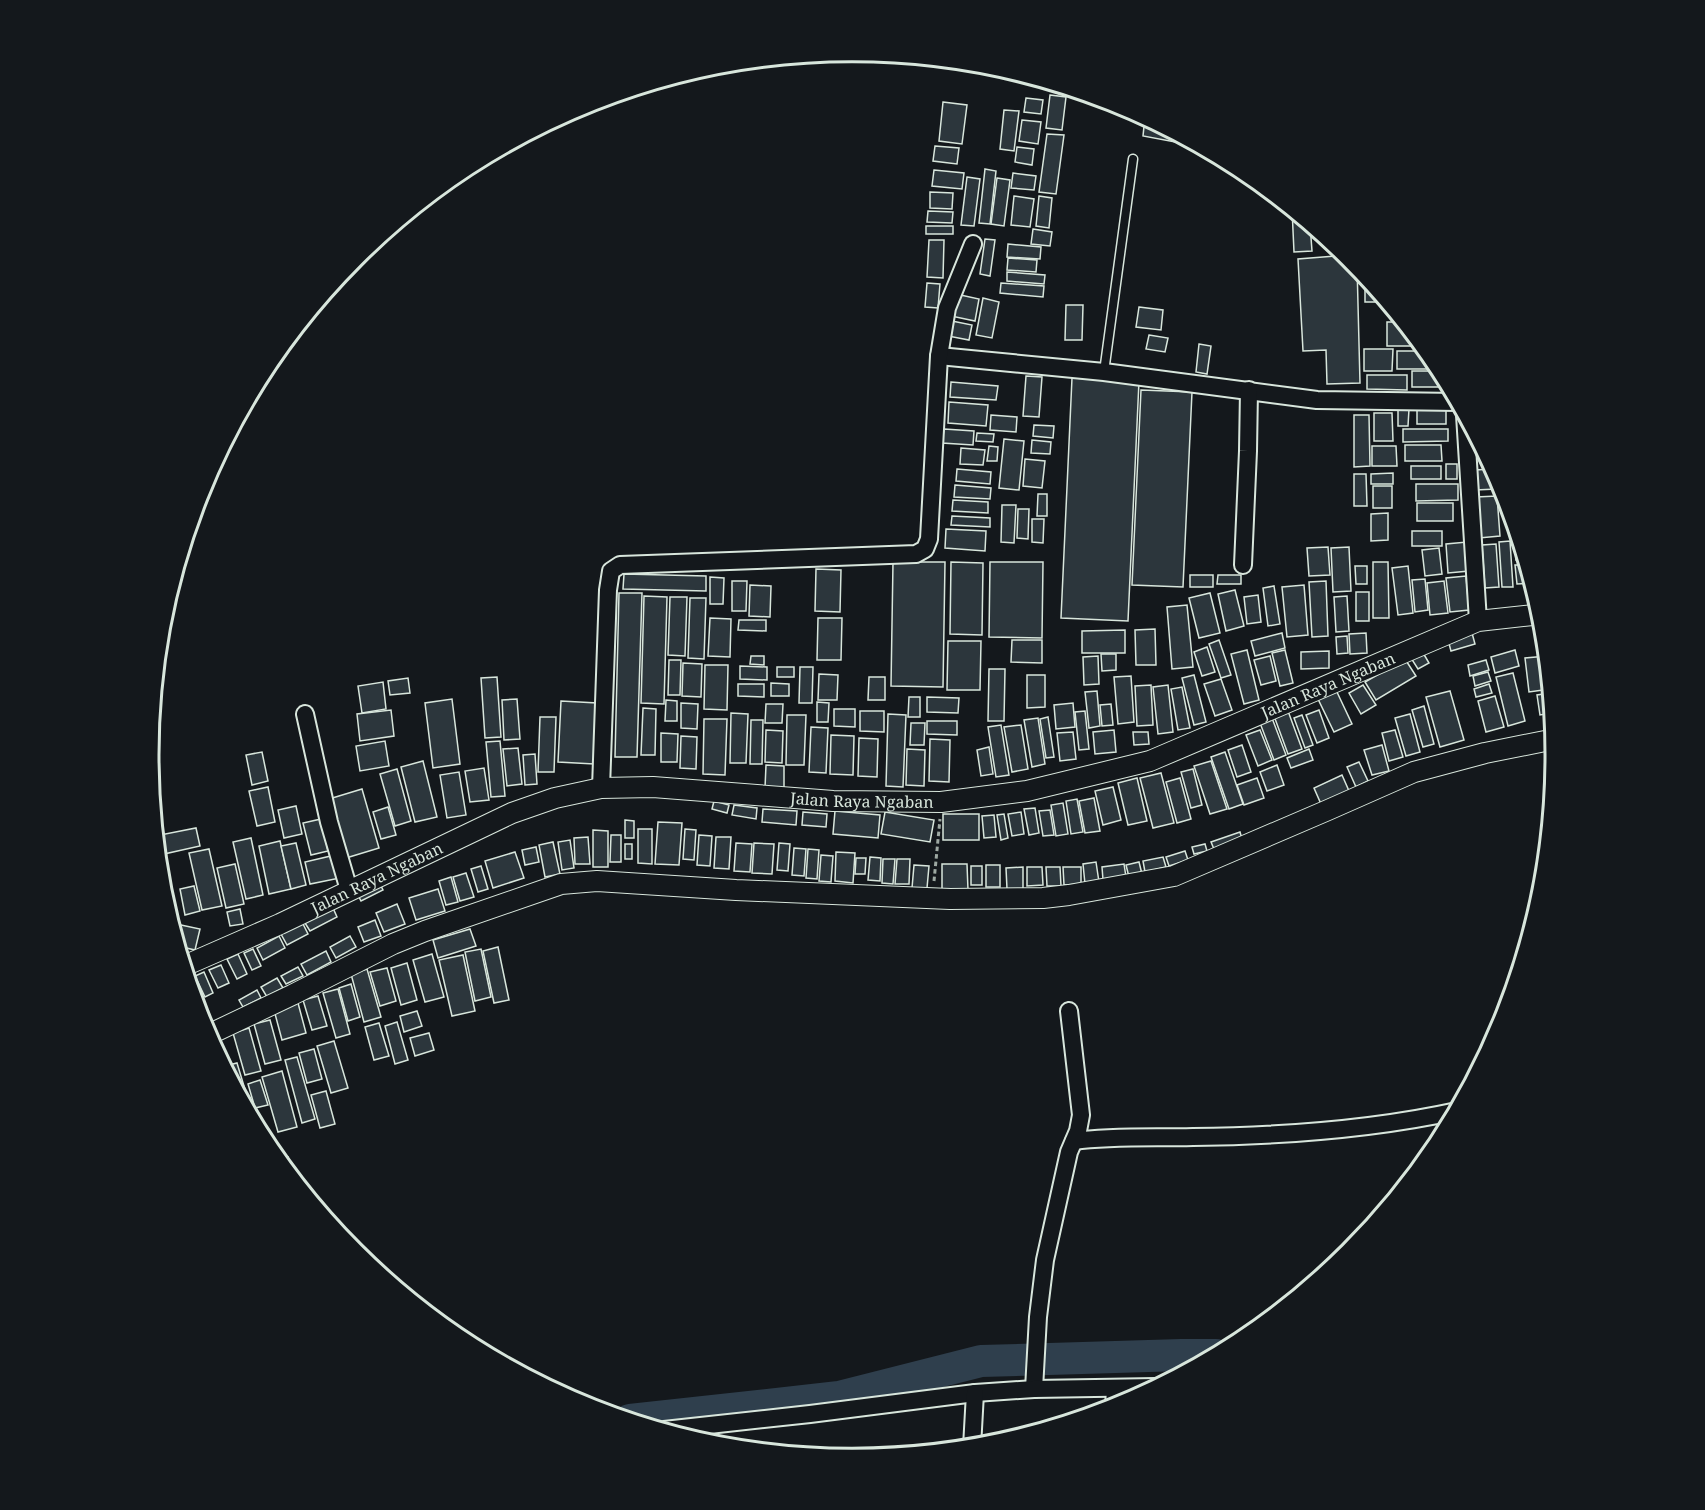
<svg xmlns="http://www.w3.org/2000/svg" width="1705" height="1510" viewBox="0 0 1705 1510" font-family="'Noto Serif',serif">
<rect width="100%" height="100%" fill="#14181c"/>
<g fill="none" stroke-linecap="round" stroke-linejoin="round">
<path stroke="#2f3f4d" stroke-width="32" d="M630,1420L839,1397L981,1361L1182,1355H1216"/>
</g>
<g fill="#2c363c" stroke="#d8e6dc" stroke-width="1.5">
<path d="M1050,95L1066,97L1062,130L1046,128Z"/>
<path d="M1026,98L1043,100L1041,114L1024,112Z"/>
<path d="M943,102L967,105L962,144L939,141Z"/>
<path d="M1004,110L1019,111L1014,151L1000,149Z"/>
<path d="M1145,117L1202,147L1143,136Z"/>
<path d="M1022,120L1041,122L1038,144L1019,141Z"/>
<path d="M1047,134L1064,135L1056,194L1039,192Z"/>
<path d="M935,146L959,148L957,164L933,161Z"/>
<path d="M1017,147L1034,149L1032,165L1015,162Z"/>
<path d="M985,169L996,171L990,224L979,223Z"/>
<path d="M934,170L964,173L962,189L932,186Z"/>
<path d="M1013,173L1036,176L1034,190L1011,188Z"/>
<path d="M967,177L980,179L974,226L961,225Z"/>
<path d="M997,178L1010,180L1004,226L991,224Z"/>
<path d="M930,192L953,193L952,209L930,208Z"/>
<path d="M1014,196L1034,199L1030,227L1011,225Z"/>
<path d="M1039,196L1052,198L1049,228L1036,226Z"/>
<path d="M1292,209L1310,224L1312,251L1294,252Z"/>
<path d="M928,211L953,212L952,223L927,222Z"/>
<rect x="926" y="226" width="27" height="8"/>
<path d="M1033,229L1052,232L1050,246L1031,244Z"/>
<path d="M985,239L995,240L990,276L980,274Z"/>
<path d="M929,240H944L943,278L927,277Z"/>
<path d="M1008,244L1041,247L1040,259L1007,257Z"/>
<path d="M1348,255L1357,265L1360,383L1327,384L1326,350L1303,351L1298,259Z"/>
<path d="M1008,258L1037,260L1036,272L1007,270Z"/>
<path d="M1007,272L1045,275L1044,284L1007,281Z"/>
<path d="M927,283L940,284L938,308L925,307Z"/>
<path d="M1001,283L1044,286L1043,297L1000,293Z"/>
<path d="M1365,285H1373L1384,298V302H1365Z"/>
<path d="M956,294L979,299L975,321L951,316Z"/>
<path d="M983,298L999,302L992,338L976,335Z"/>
<path d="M1066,305H1083L1082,340H1065Z"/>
<path d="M1139,307L1163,310L1161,330L1136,327Z"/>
<path d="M952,321L972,325L969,340L948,336Z"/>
<path d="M1387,322H1404L1423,346H1387Z"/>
<path d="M1149,335L1168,338L1165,352L1146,349Z"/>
<path d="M1199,344L1211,346L1207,374L1196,372Z"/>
<path d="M1364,349H1393L1392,371H1364Z"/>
<path d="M1397,351H1428L1430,354V369H1397Z"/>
<path d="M1412,371H1442L1450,387H1412Z"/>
<path d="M1367,375H1407V390L1367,389Z"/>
<path d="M1026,376L1042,377L1039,417L1023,416Z"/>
<path d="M1072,378L1139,381L1128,621L1061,618Z"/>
<path d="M951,382L998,386L996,400L950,397Z"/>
<path d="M1141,390L1192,392L1183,587L1132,585Z"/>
<path d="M949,402L988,405L986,426L948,423Z"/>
<path d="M1409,409L1408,426H1398V410Z"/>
<rect x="1417" y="409" width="29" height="15"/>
<path d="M1374,413H1392L1393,441H1374Z"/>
<path d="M991,415L1017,417L1016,432L990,430Z"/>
<path d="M1354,415H1369L1370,466L1354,467Z"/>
<path d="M1034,425L1054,426L1053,438L1033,436Z"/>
<path d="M944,429L974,431L973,445L942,443Z"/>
<path d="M1403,429H1448V441L1403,442Z"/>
<path d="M977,433L994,434L993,442L976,441Z"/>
<path d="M1004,439L1024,441L1019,490L999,488Z"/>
<path d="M1032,440L1051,442L1050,454L1031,453Z"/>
<path d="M1405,445H1441L1442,461H1405Z"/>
<path d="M989,446L998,447L997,461H987Z"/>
<path d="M1372,446H1396L1397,466H1372Z"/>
<path d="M961,448L985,450L983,465L960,464Z"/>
<path d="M1025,459L1045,461L1042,488L1023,486Z"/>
<rect x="1446" y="464" width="11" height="15"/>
<rect x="1411" y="466" width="30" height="13"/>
<path d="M957,469L991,472L990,484L956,481Z"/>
<path d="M1494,469L1496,473L1497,489L1475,490L1474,470Z"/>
<path d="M1393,473V484H1371V474Z"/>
<path d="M1354,474H1366L1367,506H1354Z"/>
<path d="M1416,484H1458V500L1416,501Z"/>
<path d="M955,485L991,488L990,499L954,497Z"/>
<rect x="1373" y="486" width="19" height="22"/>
<path d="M1038,494H1047V516H1037Z"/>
<path d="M1497,496L1500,536L1479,538L1476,497Z"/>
<path d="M953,500L988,502V513L952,511Z"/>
<rect x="1417" y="503" width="36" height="18"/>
<path d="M1002,505H1016L1014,543L1001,542Z"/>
<path d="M1018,509H1029L1028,539L1017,538Z"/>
<path d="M1388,513V540L1371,541V514Z"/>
<path d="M952,516L990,518V527L951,525Z"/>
<path d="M1032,519H1044L1043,543L1032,542Z"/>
<path d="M946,529L986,531L985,551L945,548Z"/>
<rect x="1412" y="531" width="30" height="15"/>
<path d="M1515,539H1519L1525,559L1516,560Z"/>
<path d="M1510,541L1513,587H1502L1499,542Z"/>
<path d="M1467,542L1469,571L1448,573L1446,544Z"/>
<path d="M1496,544L1499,587L1485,588L1482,545Z"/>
<path d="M1328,547L1330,575L1309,576L1307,548Z"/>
<path d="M1349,547L1351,591L1333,592L1331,548Z"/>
<path d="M1439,548L1442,574L1425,576L1422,550Z"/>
<path d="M893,562H945L943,687L891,686Z"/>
<path d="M951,562L983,563L982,635L950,634Z"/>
<path d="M990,562H1043L1042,638L989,637Z"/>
<path d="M1373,562H1388L1389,618H1373Z"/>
<path d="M1515,565H1527L1532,583L1517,584Z"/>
<path d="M1355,566H1367V584H1356Z"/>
<path d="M1408,566L1413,613L1398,615L1392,568Z"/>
<path d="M816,569L841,570L840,612L815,611Z"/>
<path d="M624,574L706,576V591L623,589Z"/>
<rect x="1190" y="575" width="23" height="12"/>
<path d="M1218,575H1241V584H1217Z"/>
<path d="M1466,576L1469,610L1450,612L1446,578Z"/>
<path d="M710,577L724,578L723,604H710Z"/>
<path d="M1425,579L1428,610L1415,612L1412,580Z"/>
<path d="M732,581H747L746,611H732Z"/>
<path d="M1326,581L1328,636L1312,637L1309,582Z"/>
<path d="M1444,581L1448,613L1430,615L1427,583Z"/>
<path d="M750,585L771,586L770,617L749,616Z"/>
<path d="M1304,585L1308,635L1287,637L1282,587Z"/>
<path d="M1274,586L1280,624L1268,626L1263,588Z"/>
<path d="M1235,590L1244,626L1226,631L1218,594Z"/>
<rect x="1356" y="592" width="13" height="29"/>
<path d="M619,593H642L637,757H615Z"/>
<path d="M1210,593L1220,633L1199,638L1189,598Z"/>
<path d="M1258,595L1261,622L1247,624L1244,597Z"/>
<path d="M644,596L667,597L664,704L641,703Z"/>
<path d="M1347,596L1349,631L1336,632L1334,597Z"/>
<path d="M670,597H687L685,656L668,655Z"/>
<path d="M690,598H706L704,659L688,658Z"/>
<path d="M1187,605L1193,667L1172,669L1167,607Z"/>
<path d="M710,618L731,619L730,657L708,656Z"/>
<path d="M818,618H842L841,660H817Z"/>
<path d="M739,620H766V631L738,630Z"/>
<path d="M1155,629L1156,665H1136L1135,630Z"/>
<path d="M1125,630V653H1082V631Z"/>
<path d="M1282,633L1285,648L1255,656L1251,641Z"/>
<path d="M1366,633L1367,653L1350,654L1349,634Z"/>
<path d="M1472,633L1475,644L1451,651L1448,640Z"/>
<path d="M1347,636L1348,653L1337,654L1336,637Z"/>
<path d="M1012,640H1042V663L1011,662Z"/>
<path d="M1219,640L1231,675L1221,678L1209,644Z"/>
<path d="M948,641H981L980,690H947Z"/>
<path d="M1207,647L1215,672L1202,676L1194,652Z"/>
<path d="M1247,650L1259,700L1244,704L1231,654Z"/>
<path d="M1285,650L1293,683L1280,686L1272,653Z"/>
<path d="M1515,650L1519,666L1495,673L1491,657Z"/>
<path d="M1329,651V668L1301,669V652Z"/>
<path d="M1422,651L1429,663L1418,669L1411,658Z"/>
<path d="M1101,654H1116V670L1102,671Z"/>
<path d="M751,656H764V665L750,664Z"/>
<path d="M1098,656L1099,684L1084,685L1083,657Z"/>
<path d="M1270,656L1276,681L1261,685L1254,660Z"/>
<path d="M1547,656L1550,689L1529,692L1525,658Z"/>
<path d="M1405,659L1416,676L1376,700L1365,682Z"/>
<path d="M669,660H681L680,695H668Z"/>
<path d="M1486,660L1489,670L1470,676L1468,665Z"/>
<path d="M683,663L702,664L701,697L682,696Z"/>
<path d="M705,665H728L727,710L704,709Z"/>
<path d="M740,666L767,667V680L740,679Z"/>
<rect x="777" y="667" width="17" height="10"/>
<path d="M800,667H813L812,703H799Z"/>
<path d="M989,669H1005L1004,721H988Z"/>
<path d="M1488,672L1491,681L1475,686L1473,676Z"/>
<path d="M1513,673L1525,721L1508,726L1496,677Z"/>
<path d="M819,674L838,675L837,700H818Z"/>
<path d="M1027,675H1045V707L1027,708Z"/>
<path d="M1194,675L1206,722L1194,725L1182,678Z"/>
<path d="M1131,676L1134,722L1118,724L1114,677Z"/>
<path d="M497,677L501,737L485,738L481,678Z"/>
<path d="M869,677H885V700H868Z"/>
<path d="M408,678L410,693L390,695L388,681Z"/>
<path d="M1221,679L1232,710L1215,716L1204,684Z"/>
<path d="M383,682L386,709L362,713L358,686Z"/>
<path d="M771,683L789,684V696H771Z"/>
<path d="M738,684H764V697L738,696Z"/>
<path d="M1489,684L1492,693L1476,697L1474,689Z"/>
<path d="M1151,685L1153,725L1137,726L1135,686Z"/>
<path d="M1168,685L1173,732L1158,734L1153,687Z"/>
<path d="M1363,685L1376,705L1361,714L1349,693Z"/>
<path d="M1182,687L1190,728L1178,730L1171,689Z"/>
<path d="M1336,690L1352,724L1334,732L1318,699Z"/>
<path d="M1097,691L1100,726L1089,728L1085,692Z"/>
<path d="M1450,691L1464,740L1440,747L1426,697Z"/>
<path d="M1550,693L1552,713L1540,715L1537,695Z"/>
<path d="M1495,696L1504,727L1486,732L1478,701Z"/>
<path d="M909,697H920V717H908Z"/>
<path d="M927,697L959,698L958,713L927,712Z"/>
<path d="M452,699L460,764L433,768L425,703Z"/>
<path d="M517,699L520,739L504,740L502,700Z"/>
<path d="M666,700L677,701V721H665Z"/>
<path d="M561,701L597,703L594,764L558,762Z"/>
<path d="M817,702L829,703L828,722H817Z"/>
<path d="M681,703L698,704L697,729L681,728Z"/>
<path d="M1073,703L1075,727L1056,729L1054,705Z"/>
<path d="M766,704H783L782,723H765Z"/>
<path d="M1111,704L1113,725L1102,726L1100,705Z"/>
<path d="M1424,706L1434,744L1423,747L1412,710Z"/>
<path d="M643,708L656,709L655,755H641Z"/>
<path d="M834,709H855V727L834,726Z"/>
<path d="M391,710L394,736L360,741L357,714Z"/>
<path d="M1319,710L1329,738L1317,743L1306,715Z"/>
<path d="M860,711H884V732L860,731Z"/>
<path d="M1085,711L1089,749L1079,750L1075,712Z"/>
<path d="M1288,711L1302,749L1288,754L1274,716Z"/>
<path d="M731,713L748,714L746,763H730Z"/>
<path d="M888,714L906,715L903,787L886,786Z"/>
<path d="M1410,714L1420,752L1406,756L1395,718Z"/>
<path d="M787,715H806L804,765H786Z"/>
<path d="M1302,715L1313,745L1305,748L1294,718Z"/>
<path d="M540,717H556L554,772H538Z"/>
<path d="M1048,717L1054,757L1046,758L1040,719Z"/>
<path d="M1038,718L1045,764L1032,767L1024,720Z"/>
<path d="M1272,718L1286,755L1274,760L1260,723Z"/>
<path d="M704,719H727L725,775L703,774Z"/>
<path d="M751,720H763L762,764H750Z"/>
<path d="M927,721H957V735L927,734Z"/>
<path d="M911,723H925L924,745H910Z"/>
<path d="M1001,725L1009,775L996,777L988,727Z"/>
<path d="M1021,725L1028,769L1012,772L1004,727Z"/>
<path d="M811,727L828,728L826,773L809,772Z"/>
<path d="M766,730L783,731L782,763L765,762Z"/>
<path d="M1114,730L1116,752L1095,754L1093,732Z"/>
<path d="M1260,730L1272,760L1258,766L1246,735Z"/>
<path d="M1395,730L1403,757L1389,761L1382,733Z"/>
<path d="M1073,732L1076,759L1060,761L1057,733Z"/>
<path d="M1133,732H1148L1149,744L1134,745Z"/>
<path d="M661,733L678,734L677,762H661Z"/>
<path d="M831,735L854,736L853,775L830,774Z"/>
<path d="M681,736L697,737L696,769L680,768Z"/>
<path d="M859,738L878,739L877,777L858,776Z"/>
<path d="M930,739L950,740L949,782L929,781Z"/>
<path d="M385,741L389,766L360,771L356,746Z"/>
<path d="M500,741L505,796L491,797L486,742Z"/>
<path d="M1242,745L1251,772L1237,777L1228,750Z"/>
<path d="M1382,745L1389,771L1372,775L1364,750Z"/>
<path d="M989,747L993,774L981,776L977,750Z"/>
<path d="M518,748L522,784L507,786L503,749Z"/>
<path d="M907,749L925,750L924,786L906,785Z"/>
<path d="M1309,749L1313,760L1291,768L1287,758Z"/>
<path d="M262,752L268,781L252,785L246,755Z"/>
<path d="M1225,752L1243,804L1229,809L1211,757Z"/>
<path d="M535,754L537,784L525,785L523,755Z"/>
<path d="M423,761L437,817L415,822L401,767Z"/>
<path d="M1211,761L1227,809L1210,814L1194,766Z"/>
<path d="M1359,762L1368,781L1356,787L1347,767Z"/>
<path d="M766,765L784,766V788H765Z"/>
<path d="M1277,765L1284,785L1267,791L1260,772Z"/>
<path d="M1555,767L1552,797L1548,768Z"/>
<path d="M484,768L489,800L470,802L465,771Z"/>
<path d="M397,769L411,821L395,826L380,774Z"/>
<path d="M1193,769L1202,805L1191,808L1181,772Z"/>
<path d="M459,772L466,815L447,818L440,775Z"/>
<path d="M1161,773L1174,823L1153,828L1140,778Z"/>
<path d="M1342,775L1349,791L1321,804L1314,788Z"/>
<path d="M1137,778L1147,821L1128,825L1118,783Z"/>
<path d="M1180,778L1191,819L1177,823L1166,782Z"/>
<path d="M1257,778L1264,798L1244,805L1237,785Z"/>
<path d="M268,787L275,822L257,826L249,791Z"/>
<path d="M1113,787L1121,820L1103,825L1095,791Z"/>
<path d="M362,789L379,848L346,858L329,799Z"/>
<path d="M1094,798L1100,831L1085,833L1079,801Z"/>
<path d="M1077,799L1083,832L1071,834L1066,801Z"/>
<path d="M714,801L729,805L727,813L712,809Z"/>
<path d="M1063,803L1068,834L1056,836L1051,805Z"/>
<path d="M734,805L757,808L756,819L732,815Z"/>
<path d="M296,806L302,834L284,838L278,810Z"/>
<path d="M388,807L396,835L381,839L373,812Z"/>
<path d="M1035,808L1039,833L1029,835L1024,809Z"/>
<path d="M763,809L797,811L796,825L762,822Z"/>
<path d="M1050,810L1054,835L1043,836L1039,811Z"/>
<path d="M835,811L880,815L878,838L833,834Z"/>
<path d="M803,812L827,814L826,827L802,825Z"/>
<path d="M885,812L934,820L930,842L881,834Z"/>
<path d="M1021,812L1024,834L1012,836L1008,814Z"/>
<rect x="943" y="814" width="36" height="26"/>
<path d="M1004,814L1008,838L1001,840L997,815Z"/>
<path d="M994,815L996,837L984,838L982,816Z"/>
<path d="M321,819L328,851L311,855L303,823Z"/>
<path d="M625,820L634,821V838H625Z"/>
<path d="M658,822L682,823L679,865L655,864Z"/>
<path d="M196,828L200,846L164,854L160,835Z"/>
<path d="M638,829H652V864L638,863Z"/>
<path d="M685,829L696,830L694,860L683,859Z"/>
<path d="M593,830L608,831V867H593Z"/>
<path d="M1240,832L1242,839L1214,849L1211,842Z"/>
<path d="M611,835H621V862H610Z"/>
<path d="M699,835L712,836L710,866L697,865Z"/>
<path d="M588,837L590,864H575L574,838Z"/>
<path d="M716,837H731L729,869L714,868Z"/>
<path d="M251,838L263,895L246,899L233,842Z"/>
<path d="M570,840L574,868L562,870L558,842Z"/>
<path d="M280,841L291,889L269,894L259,846Z"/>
<path d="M553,842L560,874L545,877L539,845Z"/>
<path d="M296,843L306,885L291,889L281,846Z"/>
<path d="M736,843L752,844L750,872L734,871Z"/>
<path d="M754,843L774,844L772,874L752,873Z"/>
<path d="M779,843L790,844L788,871L777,870Z"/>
<rect x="625" y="844" width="7" height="15"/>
<path d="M1205,844L1207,851L1194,854L1192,847Z"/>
<path d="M536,847L539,862L525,865L522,850Z"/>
<path d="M794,848L806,849L804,876L792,875Z"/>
<path d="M209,849L222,906L202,910L189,853Z"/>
<path d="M808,849L819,850L817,879L806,878Z"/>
<path d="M1185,851L1188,860L1169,866L1166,857Z"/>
<path d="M515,852L524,878L493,888L485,861Z"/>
<path d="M836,852L855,853L853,883L835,881Z"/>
<path d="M163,855L168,879L161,880L158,856Z"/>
<path d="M335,855L340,878L310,884L305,862Z"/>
<path d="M821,855L833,856L831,882L819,881Z"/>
<path d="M870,857L881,858L880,881L868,880Z"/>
<path d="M1163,857L1166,867L1145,872L1143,861Z"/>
<path d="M856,858H866L865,874H855Z"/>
<path d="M883,859H895L893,884L882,883Z"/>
<path d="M897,859H910L909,884H895Z"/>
<path d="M1096,862L1099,882L1085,884L1083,864Z"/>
<path d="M1139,862L1142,874L1129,877L1126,865Z"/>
<path d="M235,864L244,904L226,908L217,868Z"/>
<path d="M942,864H967L968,890H942Z"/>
<path d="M1124,864L1126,877L1103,880L1102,867Z"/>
<path d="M914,865L929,866L927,888H912Z"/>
<rect x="986" y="865" width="14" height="22"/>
<path d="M481,866L488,889L478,892L471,869Z"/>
<rect x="971" y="866" width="11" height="19"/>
<path d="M1023,867V889H1007L1006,868Z"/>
<path d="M1027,867H1042L1043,885L1027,886Z"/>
<path d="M1046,867H1060L1061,886H1047Z"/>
<path d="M1063,867H1081V884L1064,885Z"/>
<path d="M466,873L474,897L460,901L453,877Z"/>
<path d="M451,877L458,902L446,905L439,881Z"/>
<path d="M380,884L383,890L361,901L358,895Z"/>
<path d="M194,886L200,911L185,915L180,889Z"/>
<path d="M438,889L445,911L416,920L409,898Z"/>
<path d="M397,904L405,924L384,932L376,913Z"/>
<path d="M333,908L337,917L310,931L305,923Z"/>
<path d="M240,909L243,924L230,926L227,912Z"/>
<path d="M375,920L381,936L364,942L358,927Z"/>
<path d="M302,922L308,934L287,945L281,934Z"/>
<path d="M181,925L200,929L195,950L178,946L177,942Z"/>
<path d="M470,929L476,946L438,958L433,940Z"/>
<path d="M279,936L285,948L263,960L257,948Z"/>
<path d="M350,936L356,947L336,958L330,947Z"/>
<path d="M498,947L509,1000L494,1003L483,951Z"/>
<path d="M253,949L261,966L252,970L244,953Z"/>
<path d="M481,949L491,997L475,1001L465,952Z"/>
<path d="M326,951L331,962L307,975L301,964Z"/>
<path d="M238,954L247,974L237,979L227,959Z"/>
<path d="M432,954L444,997L425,1002L413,960Z"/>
<path d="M463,955L475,1011L452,1016L439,960Z"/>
<path d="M407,963L417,1000L401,1005L391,968Z"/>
<path d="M221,965L229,983L218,988L209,970Z"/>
<path d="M298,967L303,976L286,984L281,976Z"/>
<path d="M387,968L396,1001L380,1006L370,972Z"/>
<path d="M367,969L381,1017L364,1022L351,974Z"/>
<path d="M204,972L213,993L205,997L195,976Z"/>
<path d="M191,978L202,1001L196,1004L188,979Z"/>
<path d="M277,978L283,988L267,997L261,987Z"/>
<path d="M351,984L360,1017L348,1021L339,988Z"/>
<path d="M338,989L350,1034L336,1038L323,993Z"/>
<path d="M257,990L261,998L243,1007L239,1000Z"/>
<path d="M318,996L327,1026L312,1030L303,1000Z"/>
<path d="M298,1003L306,1033L282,1040L274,1010Z"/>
<path d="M417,1011L422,1026L404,1032L400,1016Z"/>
<path d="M270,1020L281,1060L265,1064L254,1024Z"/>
<path d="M397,1022L408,1060L395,1064L385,1026Z"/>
<path d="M379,1023L389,1056L374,1060L365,1027Z"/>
<path d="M249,1028L261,1071L245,1075L233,1033Z"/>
<path d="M429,1033L434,1050L415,1056L410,1038Z"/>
<path d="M334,1041L348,1088L331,1093L317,1046Z"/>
<path d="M314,1049L322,1079L307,1083L299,1053Z"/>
<path d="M297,1057L315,1119L302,1123L285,1060Z"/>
<path d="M237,1063L250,1106L246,1107L225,1066Z"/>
<path d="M282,1071L297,1127L278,1132L262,1077Z"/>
<path d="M260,1080L268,1105L255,1108L248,1084Z"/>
<path d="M326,1091L335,1124L320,1128L311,1095Z"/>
<path d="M288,1157L294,1179L279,1160Z"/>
</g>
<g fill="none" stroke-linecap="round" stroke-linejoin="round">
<defs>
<path id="service" d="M1104,372L1133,159"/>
<g id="minor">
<path d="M939,356L1104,372L1317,400L1458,402"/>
<path d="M1465,415L1478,621"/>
<path d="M1243,565L1248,451L1249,390"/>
<path d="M305,714L329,822L349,890"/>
<path d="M601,788L608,590L611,571L620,565L916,554L925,549L929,539L939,356L947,308L973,244"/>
<path d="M1074,1141C1113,1136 1153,1138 1193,1137C1281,1136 1370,1130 1457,1111"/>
<path d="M1034,1389L1038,1317L1045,1260L1069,1152L1078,1131L1081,1115L1069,1011"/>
<path d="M1114,1408L1115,1388"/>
<path d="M664,1430L810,1414L975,1393L1034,1389L1156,1387"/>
<path d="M972,1447L975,1393"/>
</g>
<g id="tertiary">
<path id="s1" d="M184,966L280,924L512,813L555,798L601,788L653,787L833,801L941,802L1027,791L1150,761L1478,621L1542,614"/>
<path d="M208,1035L292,995L393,944L425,931L561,884L597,881L736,890L950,899L1043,898L1069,895L1174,876L1328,810L1414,772L1485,753L1555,739"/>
</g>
</defs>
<use href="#service" stroke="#d8e6dc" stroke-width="11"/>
<use href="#minor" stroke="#d8e6dc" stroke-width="20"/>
<use href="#tertiary" stroke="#d8e6dc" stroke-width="22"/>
<path stroke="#9da8a2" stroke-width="3" stroke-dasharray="4.5 3" stroke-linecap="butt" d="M934,881L940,819"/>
<use href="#service" stroke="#14181c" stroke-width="8"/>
<use href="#minor" stroke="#14181c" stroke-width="16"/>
<use href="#tertiary" stroke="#14181c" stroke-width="20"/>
</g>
<g text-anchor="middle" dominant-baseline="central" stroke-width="4.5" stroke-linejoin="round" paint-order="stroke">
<g font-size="16" fill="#d8e6dc" stroke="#14181c">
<text stroke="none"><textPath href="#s1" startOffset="1202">Jalan Raya Ngaban</textPath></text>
<text stroke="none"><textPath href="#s1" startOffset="716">Jalan Raya Ngaban</textPath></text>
<text stroke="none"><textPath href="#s1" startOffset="212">Jalan Raya Ngaban</textPath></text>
</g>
</g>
<path d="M0 0H1705V1510H0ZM159 755a693 693 0 1 1 1386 0a693 693 0 1 1-1386 0Z" fill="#14181c" fill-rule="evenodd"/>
<path fill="none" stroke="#d8e6dc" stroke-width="3" d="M159 755a693 693 0 1 1 1386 0a693 693 0 1 1-1386 0Z"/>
</svg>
